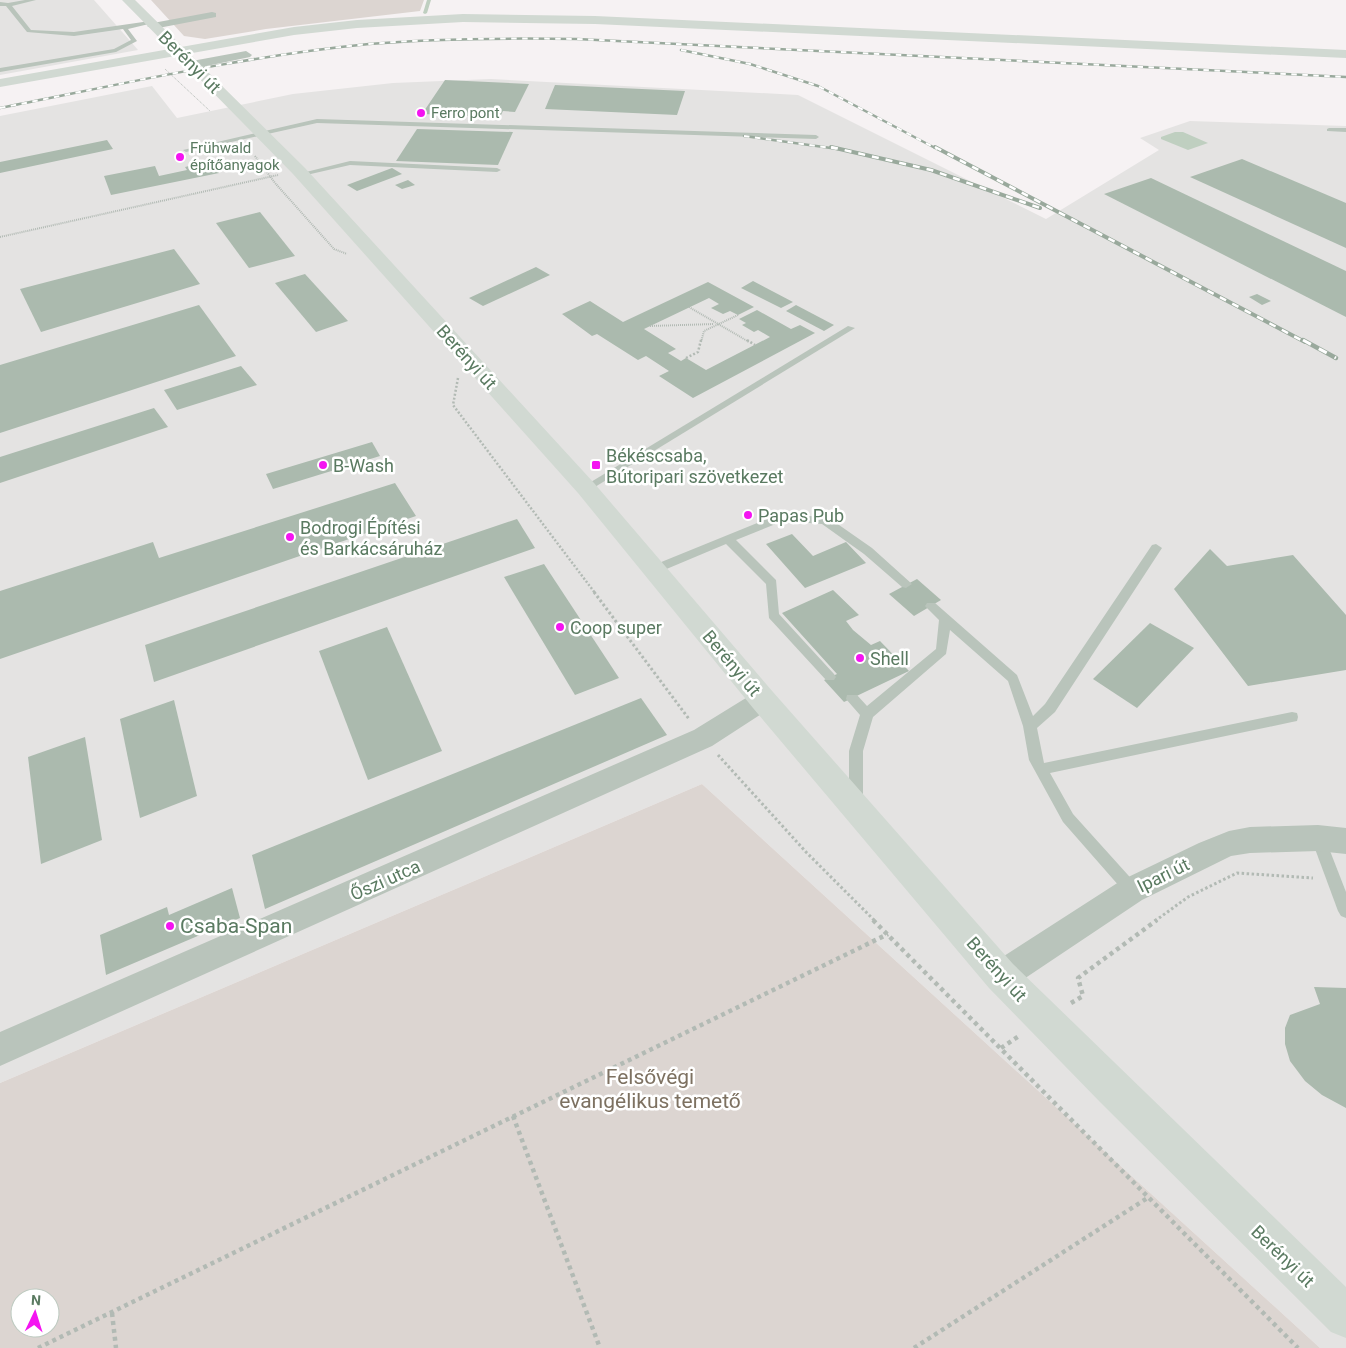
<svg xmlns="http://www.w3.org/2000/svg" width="1346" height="1348" viewBox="0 0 1346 1348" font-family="Roboto,sans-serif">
<rect width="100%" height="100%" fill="#f6f2f3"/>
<g fill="#e4e3e2">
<path d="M0,0H94L138,50L0,75Z"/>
<path d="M491,79L798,95L1046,219L1159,150L1140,138L1190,121L1346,126V1348H1320L702,784L0,1083V116L152,86L177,118L293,94L393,83Z"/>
</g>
<g fill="#dcd5d1" fill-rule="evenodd">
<path d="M151,0H424L420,11L266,29L205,39L184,36Z"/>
<path d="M702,784L1320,1348H0V1083ZM20,1298H50V1328H20Z"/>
</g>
<path fill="#bfcfc0" d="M1175,132H1183L1208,143L1188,150L1161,139V137Z"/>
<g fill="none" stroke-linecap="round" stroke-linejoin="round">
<path fill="#bfcfc0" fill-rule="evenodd" d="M427,0H431L427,13L425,14L423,13Z"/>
</g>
<g fill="#abbaae">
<path d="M445,80L529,84L515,112L503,111L500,117L422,114Z"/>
<path d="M555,85L685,91L677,115L545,109Z"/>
<path d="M417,129L513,132L498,165L396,161Z"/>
<path d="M107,140L113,149L0,173V162Z"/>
<path d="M1242,159L1346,203V248L1190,177Z"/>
<path d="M202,163L204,167L215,165L219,173L111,195L104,176L155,166L159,176L187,170L185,167Z"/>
<path d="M392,168L402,174L357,191L347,185Z"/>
<path d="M1151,178L1346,271V317L1104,194Z"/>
<path d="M408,180L415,185L402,189L395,185Z"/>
<path d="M260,212L295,256L249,268L216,223Z"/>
<path d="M174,249L200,284L41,332L20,289Z"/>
<path d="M536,267L550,275L483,306L469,298Z"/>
<path d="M305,274L348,321L316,332L275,283Z"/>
<path d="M753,281L793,302L781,308L741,288Z"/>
<path d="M708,282L754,307L738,315L730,311L723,314L711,308L719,304L709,298L644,329L676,349L668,353L681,361L686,358L706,370L770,337L758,330L754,332L742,325L746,323L739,319L757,310L791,329L800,325L815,333L693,398L659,376L669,371L646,356L638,360L597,334L592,336L562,314L590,301L623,322Z"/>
<path d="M1257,294L1271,301L1262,305L1249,297Z"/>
<path d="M199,305L236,356L0,433V365Z"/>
<path d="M796,305L834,325L824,331L786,311Z"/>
<path d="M241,366L257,385L177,410L164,390Z"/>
<path d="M154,408L168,427L0,483V457Z"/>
<path d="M372,442L380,456L273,489L266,474Z"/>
<path d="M395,483L416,516L0,659V591L153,542L159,558Z"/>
<path d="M517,519L535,548L154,682L145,645Z"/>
<path d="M792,534L813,556L846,542L866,563L805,588L766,544Z"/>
<path d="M1210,549L1227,566L1293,555L1346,615V670L1248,686L1174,589Z"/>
<path d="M544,564L619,678L575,695L504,577Z"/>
<path d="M917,579L941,600L914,616L889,594Z"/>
<path d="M833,590L859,615L846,621L853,630L871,645L880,641L909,671L844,702L824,680L837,674L782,613Z"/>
<path d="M1150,623L1194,648L1137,708L1093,679Z"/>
<path d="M387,627L442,751L368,780L319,651Z"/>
<path d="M641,698L667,735L265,909L252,855Z"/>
<path d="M174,700L197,796L140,818L120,719Z"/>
<path d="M85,737L102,840L41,864L28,757Z"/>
<path d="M232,888L240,918L106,975L100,935L167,907L169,915Z"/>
<path d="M1314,987L1346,988V1108L1322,1095L1305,1081L1290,1061L1285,1044V1028L1290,1015L1320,1004Z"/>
</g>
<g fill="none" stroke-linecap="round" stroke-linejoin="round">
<path stroke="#b2bab4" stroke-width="1" stroke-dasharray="1 1" stroke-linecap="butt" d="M165,69L210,111"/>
<g stroke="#b2bab4" stroke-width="2" stroke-dasharray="1 1" stroke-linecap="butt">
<path d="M255,156L275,183L334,249L347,254"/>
<path d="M0,237L278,175"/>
<path d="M689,307L749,342"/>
<path d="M650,326L714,324"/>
<path d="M701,342L704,331L738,315"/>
</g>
<g stroke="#b2bab4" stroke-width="2.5" stroke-dasharray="2 2" stroke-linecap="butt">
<path d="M747,340L755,345"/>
<path d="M686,358L698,352L701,340"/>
<path d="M458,378L453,405L595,593"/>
</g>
<g stroke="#b2bab4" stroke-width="3" stroke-dasharray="2.5 2.5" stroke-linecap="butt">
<path d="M594,592L689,719"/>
<path d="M718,755L806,852L875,921"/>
<path d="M1155,921L1188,897L1237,873L1313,878"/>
</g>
<g stroke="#b2bab4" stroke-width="4.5" stroke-dasharray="4 4" stroke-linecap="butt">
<path d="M873,920L1298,1348"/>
<path d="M1071,1003L1083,996L1078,978L1157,920"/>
<path d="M1001,1048L1019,1036"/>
<path d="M513,1116L600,1348"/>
<path d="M112,1313L116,1348"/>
<path d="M38,1348L888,934"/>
<path d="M914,1348L1149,1197"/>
</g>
<g fill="#b9c4bb" fill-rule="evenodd">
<path d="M25,0H36L12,6L31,30L74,32L150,21L153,23L128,29L137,41L116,52L0,72V68L114,49L131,40L123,29L74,36L27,32L6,6H0V2L8,3Z"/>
<path d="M317,119L816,135L819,137L816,139L317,123L186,152L183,150Z"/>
<path d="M1329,128H1346V132L1327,131V129Z"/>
<path d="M350,161L497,168L501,170L497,172L350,165L302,176L298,174Z"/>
<path d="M848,326L855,328L590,490L586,491L581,488Z"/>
<path d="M782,513L829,518L872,548L912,584L906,588L902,587L864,554L822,524L783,521L736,540L776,580L779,614L834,674L836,677L834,680H826L769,618L766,584L726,544L657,573H649L647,570L649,567Z"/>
<path d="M1156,544L1162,548L1160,551L1055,712L1037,728L1044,763L1292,712L1297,713L1298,717L1297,721L1292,722L1050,773L1073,814L1137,885L1139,890L1137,895L1132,897L1127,895L1063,822L1029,760L1023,726L1008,681L950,630L946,654L873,717L863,751V802L861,806L856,808L851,806L849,802V751L860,715L846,699L847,695H857L867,706L936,649L939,620L925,606L927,603H935L1017,675L1033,716L1045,704L1152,545Z"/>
<path d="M1318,832L1323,834L1325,838L1346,892V918L1341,916L1338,911L1311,838L1313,834Z"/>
</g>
<g fill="#b9c4bb" fill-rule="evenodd">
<path d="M212,12L216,13V17L153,29L147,26L153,23Z"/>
<path d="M246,51L252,55L250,57L192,69L186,65L192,61Z"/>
<path d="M763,690L772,693L776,700L772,707L712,746L0,1066V1032L694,730L754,693Z"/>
<path d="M1318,825L1346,828V854L1318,851L1250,853L1231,856L1142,900L1012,987L1001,991L990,987L985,976L990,965L1122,880L1199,843L1229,831L1250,827Z"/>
</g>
<path fill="#d1d9d2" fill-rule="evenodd" d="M122,0H135L305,168L594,483L773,692L1013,964L1346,1287V1338L1331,1332L1100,1102L989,988L753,708L578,493L293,174Z"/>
<path fill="#d1d9d2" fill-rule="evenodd" d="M463,14L595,16L1346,50V58L595,24L463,22L357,28L294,35L0,87V79L294,27L357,20Z"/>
<defs>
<g id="rail-far2">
<path d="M681,50L750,64L818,86L937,149"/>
<path d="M0,108C122,84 245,56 369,44C438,38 508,38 577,39L1346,77"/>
<path d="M744,136L838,149"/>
</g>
<g id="rail-far1">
<path d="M831,147L931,170L1040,208"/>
<path d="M935,147L1305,342"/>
</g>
<path id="rail" d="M1303,340L1336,358"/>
</defs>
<use href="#rail-far2" stroke="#99a99c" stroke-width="2.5"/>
<use href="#rail-far1" stroke="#99a99c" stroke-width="4"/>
<use href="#rail" stroke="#99a99c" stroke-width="4.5"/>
<use href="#rail-far2" stroke="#fff" stroke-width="2" stroke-dasharray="5.5" stroke-linecap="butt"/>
<use href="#rail-far1" stroke="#fff" stroke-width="2.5" stroke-dasharray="7" stroke-linecap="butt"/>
<use href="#rail" stroke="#fff" stroke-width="3" stroke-dasharray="9" stroke-linecap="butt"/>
</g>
<g fill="#f414f1" stroke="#fff" stroke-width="2">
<circle cx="421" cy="113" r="5"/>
<circle cx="180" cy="157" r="5"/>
<circle cx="323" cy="465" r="5"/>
<rect x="591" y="460" width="10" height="10" rx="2.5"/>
<circle cx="748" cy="515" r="5"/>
<circle cx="290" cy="537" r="5"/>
<circle cx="560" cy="627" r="5"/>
<circle cx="860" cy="658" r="5"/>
<circle cx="170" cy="926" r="5"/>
</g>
<g text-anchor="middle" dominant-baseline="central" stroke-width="5" stroke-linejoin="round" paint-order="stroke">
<g font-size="15" fill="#5a7a61" stroke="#fff" text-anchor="start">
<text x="431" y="113">Ferro pont</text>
<text x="190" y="148">Frühwald<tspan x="190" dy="17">építőanyagok</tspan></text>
</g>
<g font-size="18" fill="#5a7a61" stroke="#fff">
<text transform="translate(190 62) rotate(45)">Berényi út</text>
<text transform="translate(467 357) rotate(48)">Berényi út</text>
<text transform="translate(732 663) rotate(50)">Berényi út</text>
<text transform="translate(1163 875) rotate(-26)">Ipari út</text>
<text transform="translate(385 880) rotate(-24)">Őszi utca</text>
<text transform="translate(997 969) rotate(48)">Berényi út</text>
<text transform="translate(1283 1256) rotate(44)">Berényi út</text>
</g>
<g font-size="18" fill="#5a7a61" stroke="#fff" text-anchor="start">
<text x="606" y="455">Békéscsaba,<tspan x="606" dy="21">Bútoripari szövetkezet</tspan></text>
<text x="333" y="465">B-Wash</text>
<text x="758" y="515">Papas Pub</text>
<text x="300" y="527">Bodrogi Építési<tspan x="300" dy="21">és Barkácsáruház</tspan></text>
<text x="570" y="627">Coop super</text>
<text x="870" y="658">Shell</text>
</g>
<g font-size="21" fill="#5a7a61" stroke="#fff" text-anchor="start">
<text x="180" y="926">Csaba-Span</text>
</g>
<g font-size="21" fill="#7d7161" stroke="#fff">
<text x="650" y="1077">Felsővégi<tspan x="650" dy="24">evangélikus temető</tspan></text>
</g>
</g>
<g transform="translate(35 1313) rotate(4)"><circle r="24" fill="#ffffff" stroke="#bdcac0"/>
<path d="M0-4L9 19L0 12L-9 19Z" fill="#f414f1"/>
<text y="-8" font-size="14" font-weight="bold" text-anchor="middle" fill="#5a7a61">N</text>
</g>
</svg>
